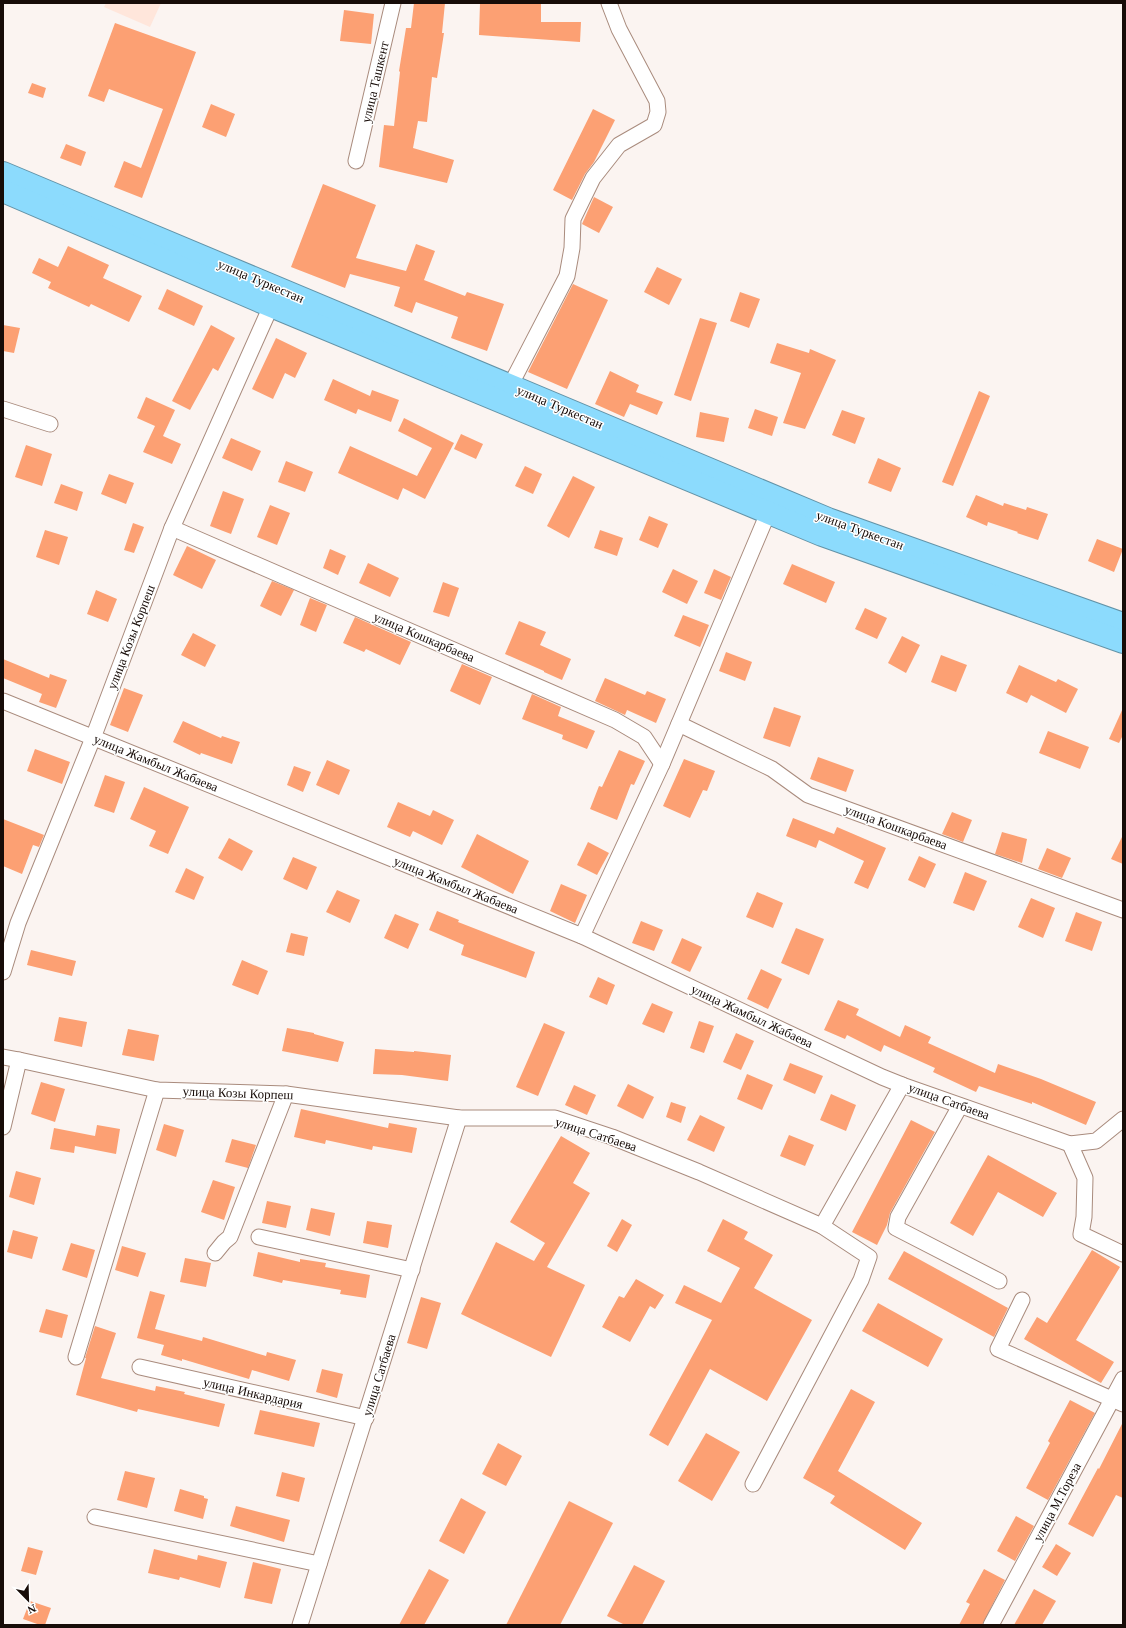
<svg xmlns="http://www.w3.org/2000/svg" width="1126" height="1628" viewBox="0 0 1126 1628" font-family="Georgia,serif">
<rect width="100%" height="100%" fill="#fbf4f1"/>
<path fill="#ffe6db" d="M106,3H161L150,27L104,7Z"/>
<g fill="#fca073">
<path d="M414,3H445L442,33H444L437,78L432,77L427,122L418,121L413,148L454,160L447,183L379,167L384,125L394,126L400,72L399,71L406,28H411Z"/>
<path d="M480,3H541V22H581L580,42L479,35Z"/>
<path d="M344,10L374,14L371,44L340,41Z"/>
<path d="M115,23L196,52L142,198L114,187L124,161L141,168L163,109L109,89L104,102L88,96Z"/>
<path d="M32,83L46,88L43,98L28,93Z"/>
<path d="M211,104L235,114L226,137L202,127Z"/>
<path d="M593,109L615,120L594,162L585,174L572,200L553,190Z"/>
<path d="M66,144L86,152L81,166L60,158Z"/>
<path d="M323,184L376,205L356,258L406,271L416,244L435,251L424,280L465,296L467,292L504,304L487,351L451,338L458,317L416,302L412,313L394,306L400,287L350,274L345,288L291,267Z"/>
<path d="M594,197L613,207L599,233L582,224Z"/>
<path d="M68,246L109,265L103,278L142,296L129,322L91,304L89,307L48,288L51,282L32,273L39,258L58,267Z"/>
<path d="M657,267L682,279L669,305L644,292Z"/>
<path d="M573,284L608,300L567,389L528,372Z"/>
<path d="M167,289L203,306L194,326L158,309Z"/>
<path d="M740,292L760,299L749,328L730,321Z"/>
<path d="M700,318L717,323L691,401L674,395Z"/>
<path d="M3,325L20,328L14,353L3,351Z"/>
<path d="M211,325L235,338L218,371L213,368L190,410L172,401Z"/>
<path d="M276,338L307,353L295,378L285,373L273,399L252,389Z"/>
<path d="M777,343L809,353L810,349L836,360L805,429L783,423L801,373L770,363Z"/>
<path d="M610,371L639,385L636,392L663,402L657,415L630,404L624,417L595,404Z"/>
<path d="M333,379L370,396L372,390L399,400L391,422L358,409L356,414L324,400Z"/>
<path d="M979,391L990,396L953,486L942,482Z"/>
<path d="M146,397L175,410L163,436L181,444L172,464L143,452L155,426L137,418Z"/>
<path d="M755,409L778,417L772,436L748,428Z"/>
<path d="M842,410L865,418L855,444L832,435Z"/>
<path d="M700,412L729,418L724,442L696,437Z"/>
<path d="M404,418L454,443L425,499L403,488L398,500L338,473L350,446L417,476L432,448L398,431Z"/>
<path d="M461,434L483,444L476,459L454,449Z"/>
<path d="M231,438L261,451L252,471L222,458Z"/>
<path d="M26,445L52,454L42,486L15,477Z"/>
<path d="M878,458L901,468L891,492L868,483Z"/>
<path d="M286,461L313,472L305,492L278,482Z"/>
<path d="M525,466L542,474L533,494L515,486Z"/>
<path d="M109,474L134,483L126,504L101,494Z"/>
<path d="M573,476L595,487L569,538L547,526Z"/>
<path d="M61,484L83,492L77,511L54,503Z"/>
<path d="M223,491L244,499L231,534L210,526Z"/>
<path d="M976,495L1003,506L1004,503L1026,510L1027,507L1048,514L1038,540L1017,533L1018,532L988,522L987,526L966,517Z"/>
<path d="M270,505L290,513L277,545L257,537Z"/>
<path d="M649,516L668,524L658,548L639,540Z"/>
<path d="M133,523L144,527L134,553L124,550Z"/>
<path d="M45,530L68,537L59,565L36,557Z"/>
<path d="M600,530L623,538L617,556L594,548Z"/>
<path d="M1097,539L1123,549L1114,572L1088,561Z"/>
<path d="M187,546L216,560L202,589L173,575Z"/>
<path d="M330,549L346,556L338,575L323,568Z"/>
<path d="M368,563L399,578L390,597L359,583Z"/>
<path d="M792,564L835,582L826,603L783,584Z"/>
<path d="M673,569L698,581L687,604L662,592Z"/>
<path d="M714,569L731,577L721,600L704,593Z"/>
<path d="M272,581L294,590L281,616L260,606Z"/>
<path d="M443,582L459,588L449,617L433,612Z"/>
<path d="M96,590L117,599L108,622L87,614Z"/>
<path d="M310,598L327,605L316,632L300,625Z"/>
<path d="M865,608L887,618L877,639L855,629Z"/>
<path d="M683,615L709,625L700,647L674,636Z"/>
<path d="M355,617L411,642L400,665L366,649L364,652L343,643Z"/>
<path d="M519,621L546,632L540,645L571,659L562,680L544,672V671L505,654Z"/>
<path d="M193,633L216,645L205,667L181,655Z"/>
<path d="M902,636L920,645L906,673L888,663Z"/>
<path d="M726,652L752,662L745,681L719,671Z"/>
<path d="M941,655L967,665L956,692L931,682Z"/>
<path d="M3,659L49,678L50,674L67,680L56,708L39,702L42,694L3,678Z"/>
<path d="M462,664L492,677L480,705L450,691Z"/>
<path d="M1019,665L1056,682L1058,679L1078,689L1066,713L1031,695L1027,703L1006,693Z"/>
<path d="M605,678L645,695L647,691L666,699L656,723L627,710L625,715L595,701Z"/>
<path d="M124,688L143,695L128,732L110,725Z"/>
<path d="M532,694L561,707L558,716L595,731L587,749L562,739L563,735L522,719Z"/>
<path d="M774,707L801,716L790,747L763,738Z"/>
<path d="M1123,708V735L1119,743L1109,739Z"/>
<path d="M183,721L221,738L222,736L240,742L232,764L201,753L200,755L173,742Z"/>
<path d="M1048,731L1089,747L1080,769L1039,753Z"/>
<path d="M35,749L70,762L62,784L27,771Z"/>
<path d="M619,750L645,761L634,785L631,784L617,820L590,809L599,786L602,787Z"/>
<path d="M818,757L854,770L846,792L810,779Z"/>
<path d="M684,759L715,771L707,791L703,790L690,818L663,806Z"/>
<path d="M327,760L350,770L339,795L316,785Z"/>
<path d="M294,766L311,772L303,792L287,785Z"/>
<path d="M105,775L125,782L114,813L94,806Z"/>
<path d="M144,787L189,807L168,854L149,846L156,831L130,819Z"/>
<path d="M398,802L430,816L433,810L454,820L442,845L413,831L410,837L387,827Z"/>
<path d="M952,812L972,820L963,842L942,834Z"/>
<path d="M793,818L834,834L837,827L886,848L868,889L854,883L864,861L819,840L816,848L786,836Z"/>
<path d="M3,819L44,835L39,847L33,845L22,874L3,866Z"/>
<path d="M1002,832L1027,839L1022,863L995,854Z"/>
<path d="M477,834L529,861L513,894L461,867Z"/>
<path d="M1123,835V864L1111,859Z"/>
<path d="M229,838L253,851L242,871L218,858Z"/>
<path d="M588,842L609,853L597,875L577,865Z"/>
<path d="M1047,848L1071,858L1062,878L1038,869Z"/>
<path d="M919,856L936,864L925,888L908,880Z"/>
<path d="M293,857L317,867L307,890L283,879Z"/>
<path d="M186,868L204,877L194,900L175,892Z"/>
<path d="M965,872L987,881L974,911L953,903Z"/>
<path d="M561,884L587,895L575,923L550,911Z"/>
<path d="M337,890L360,900L350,923L326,912Z"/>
<path d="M757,892L783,903L773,928L746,917Z"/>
<path d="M1031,898L1055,908L1043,938L1018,927Z"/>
<path d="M437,911L459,920L458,922L535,952L526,978L461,955L464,945L429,930Z"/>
<path d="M1076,912L1102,922L1092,951L1065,941Z"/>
<path d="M395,914L419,924L408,949L384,938Z"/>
<path d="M641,921L663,930L654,951L632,943Z"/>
<path d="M796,928L824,939L809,975L781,963Z"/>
<path d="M291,933L308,937L304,956L286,952Z"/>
<path d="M682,938L702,947L690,972L671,963Z"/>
<path d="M31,950L76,961L72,976L27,965Z"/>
<path d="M242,960L268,971L258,995L232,985Z"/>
<path d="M761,969L782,979L768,1009L747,999Z"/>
<path d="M598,977L615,985L607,1005L589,997Z"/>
<path d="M838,1000L859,1009L856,1015L900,1037L905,1025L931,1037L928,1043L995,1073L998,1064L1041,1079L1096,1102L1086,1125L1032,1102V1104L979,1086L976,1092L933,1072L935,1068L884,1045L881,1052L847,1035L845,1039L824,1030Z"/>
<path d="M652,1003L673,1012L664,1033L642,1024Z"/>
<path d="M59,1017L87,1022L82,1047L54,1041Z"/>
<path d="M699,1021L714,1026L704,1053L690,1048Z"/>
<path d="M544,1023L565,1032L538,1096L516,1087Z"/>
<path d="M287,1028L314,1033V1034L344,1042L338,1062L282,1051Z"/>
<path d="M128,1029L159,1035L154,1061L122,1055Z"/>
<path d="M736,1033L754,1041L741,1070L723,1062Z"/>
<path d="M375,1049L414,1052V1051L451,1055L448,1081L402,1075L373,1074Z"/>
<path d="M790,1063L823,1076L815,1094L783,1080Z"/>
<path d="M747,1074L773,1085L762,1110L737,1099Z"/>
<path d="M41,1082L65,1089L55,1122L31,1114Z"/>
<path d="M628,1084L654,1097L643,1119L617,1106Z"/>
<path d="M574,1085L596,1095L587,1115L565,1105Z"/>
<path d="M831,1094L856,1105L846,1131L820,1120Z"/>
<path d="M671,1102L686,1107L681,1123L666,1117Z"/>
<path d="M301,1109L388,1128L389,1123L417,1128L412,1153L373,1146L372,1150L326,1140L325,1144L294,1137Z"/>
<path d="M700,1115L725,1127L714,1152L687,1140Z"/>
<path d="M911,1120L935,1132L890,1213L887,1225L877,1245L852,1232Z"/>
<path d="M164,1124L184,1130L176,1157L156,1150Z"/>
<path d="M97,1125L120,1129L116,1154L75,1146L74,1153L50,1149L54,1128L95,1136Z"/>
<path d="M789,1135L814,1145L805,1166L780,1156Z"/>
<path d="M561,1136L590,1153L573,1183L590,1193L547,1267L585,1285L551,1357L461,1314L496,1242L534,1261L545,1243L510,1222Z"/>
<path d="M232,1139L256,1145L248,1168L225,1162Z"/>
<path d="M988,1155L1057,1193L1043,1217L998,1192L973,1236L950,1223Z"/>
<path d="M16,1171L41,1178L34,1205L9,1197Z"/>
<path d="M213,1180L235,1187L224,1220L201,1212Z"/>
<path d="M267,1201L291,1206L286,1228L262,1223Z"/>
<path d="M311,1208L335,1213L330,1236L306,1230Z"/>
<path d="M622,1219L632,1225L617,1252L607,1246Z"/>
<path d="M723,1219L748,1232L744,1239L773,1255L754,1288L812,1320L767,1401L710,1369L668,1446L649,1435L712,1320L675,1303L684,1285L721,1303L740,1268L707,1251Z"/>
<path d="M367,1221L392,1225L388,1248L363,1243Z"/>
<path d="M13,1230L38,1237L32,1259L7,1252Z"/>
<path d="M71,1243L95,1250L87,1278L62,1270Z"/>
<path d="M122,1246L146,1253L138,1277L115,1270Z"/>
<path d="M1092,1250L1120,1267L1076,1340L1114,1362L1101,1383L1024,1339L1037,1317L1047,1323Z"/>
<path d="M904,1251L1008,1308L994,1337L888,1279Z"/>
<path d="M258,1252L300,1262V1259L326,1263L325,1267L370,1275L366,1298L340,1294L341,1290L283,1280L282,1283L253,1276Z"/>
<path d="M185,1258L211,1263L206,1287L180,1282Z"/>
<path d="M636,1279L664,1295L655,1309L650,1306L630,1342L602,1327L619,1296L624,1298Z"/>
<path d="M150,1291L165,1295L155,1329L202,1341L203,1337L266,1356L267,1352L296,1360L289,1381L252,1370L249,1379L182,1359V1361L161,1355L164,1345L137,1338Z"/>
<path d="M421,1297L441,1303L427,1349L407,1343Z"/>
<path d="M878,1303L943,1339L928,1367L862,1331Z"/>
<path d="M46,1309L68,1315L62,1338L39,1332Z"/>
<path d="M95,1326L116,1333L101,1378L155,1391L156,1386L185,1392L184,1394L225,1404L219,1427L138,1409L137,1412L76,1395L86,1358H85Z"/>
<path d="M322,1369L343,1374L337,1398L316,1392Z"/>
<path d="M851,1389L875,1402L838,1471L922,1523L905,1550L830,1503L835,1496L803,1478Z"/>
<path d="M1070,1400L1095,1413L1048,1500L1026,1488L1050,1443L1048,1441Z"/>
<path d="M260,1410L320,1423L314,1447L254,1434Z"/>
<path d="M1123,1422V1498L1116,1495L1093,1537L1068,1524L1098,1468L1099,1469Z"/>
<path d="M706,1433L740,1452L712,1501L678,1481Z"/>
<path d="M498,1443L522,1456L506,1486L482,1474Z"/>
<path d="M125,1471L155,1478L147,1508L117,1500Z"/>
<path d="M282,1472L305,1478L299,1502L276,1496Z"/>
<path d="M180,1489L204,1496V1498L208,1499L203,1519L174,1511Z"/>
<path d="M461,1498L486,1512L464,1554L439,1541Z"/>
<path d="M569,1501L613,1523L560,1625H506Z"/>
<path d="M236,1506L290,1520L284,1542L230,1526Z"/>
<path d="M1016,1516L1034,1526L1015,1561L997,1551Z"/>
<path d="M1056,1544L1071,1553L1057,1576L1042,1567Z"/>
<path d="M28,1547L43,1551L36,1575L21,1571Z"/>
<path d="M154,1549L197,1560L198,1555L227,1562L220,1588L180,1577L179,1580L148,1573Z"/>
<path d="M253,1562L281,1569L272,1604L244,1598Z"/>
<path d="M634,1565L665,1581L642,1625H625L607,1616Z"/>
<path d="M429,1569L449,1580L424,1625H399Z"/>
<path d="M984,1569L1005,1580L982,1625H959L970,1604L966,1602Z"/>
<path d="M1034,1589L1056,1601L1042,1625H1014Z"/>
<path d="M30,1601L51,1608L45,1625H40L23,1619Z"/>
</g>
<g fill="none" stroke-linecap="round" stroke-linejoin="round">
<defs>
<g id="minor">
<path d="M356,161L393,3"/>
<path d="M510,386L567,276L572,248L573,219L593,178L619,145L654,125L658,112L657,101L619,29L609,3"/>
<path d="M3,409L50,424"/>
<path d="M172,528L615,720L644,737L662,764"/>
<path d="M3,701L582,936L882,1077L902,1085L1070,1144L1096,1141L1123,1119"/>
<path d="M679,724L772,769L808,795L1123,910"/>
<path d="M582,936L662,764L768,513"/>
<path d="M3,972L18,923L93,738L172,528L271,306"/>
<path d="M3,1057L19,1060L157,1090L286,1094L459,1118H555L612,1137L699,1172L822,1226L902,1085"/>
<path d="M960,1106L898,1217L896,1228L999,1281"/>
<path d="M3,1127L19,1060"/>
<path d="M1070,1144L1085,1178L1084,1217L1081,1234L1123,1254"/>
<path d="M259,1237L412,1270"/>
<path d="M215,1253L224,1242L230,1237L286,1094"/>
<path d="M1022,1300L998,1349L1123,1404"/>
<path d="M76,1357L157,1090"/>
<path d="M140,1367L366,1418"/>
<path d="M753,1484L861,1280L869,1257L822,1226"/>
<path d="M95,1517L319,1564"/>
<path d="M300,1625L459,1118"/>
<path d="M991,1625L1123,1379"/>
</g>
<g id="highway">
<path d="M3,173L828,519L1123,624"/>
<path d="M3,191L271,306L822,535L1123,642"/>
</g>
</defs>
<use href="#minor" stroke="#a98b7d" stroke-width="17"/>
<use href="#highway" stroke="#6393a7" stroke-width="24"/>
<use href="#minor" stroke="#fff" stroke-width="15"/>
<use href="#highway" stroke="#8cdbfd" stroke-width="22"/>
</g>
<g text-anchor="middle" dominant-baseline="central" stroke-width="3" stroke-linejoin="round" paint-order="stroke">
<g font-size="13" fill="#170c08" stroke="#fff">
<text transform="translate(375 82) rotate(-77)">улица Ташкент</text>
<text transform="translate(261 281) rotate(23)">улица Туркестан</text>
<text transform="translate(560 407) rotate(23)">улица Туркестан</text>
<text transform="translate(860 530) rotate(20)">улица Туркестан</text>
<text transform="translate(131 637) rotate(-69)">улица Козы Корпеш</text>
<text transform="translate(424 637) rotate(23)">улица Кошкарбаева</text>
<text transform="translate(156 763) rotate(22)">улица Жамбыл Жабаева</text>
<text transform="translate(896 827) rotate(20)">улица Кошкарбаева</text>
<text transform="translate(456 885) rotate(22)">улица Жамбыл Жабаева</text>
<text transform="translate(752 1016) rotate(25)">улица Жамбыл Жабаева</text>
<text transform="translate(238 1093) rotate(2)">улица Козы Корпеш</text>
<text transform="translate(949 1101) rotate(20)">улица Сатбаева</text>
<text transform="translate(596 1134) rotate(18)">улица Сатбаева</text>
<text transform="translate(379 1375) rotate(-73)">улица Сатбаева</text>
<text transform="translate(253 1393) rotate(13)">улица Инкардария</text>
<text transform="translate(1057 1502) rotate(-62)">улица М.Тореза</text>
</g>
</g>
<rect width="1126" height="1628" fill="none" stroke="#170c08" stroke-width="8"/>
<g transform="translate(28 1600) rotate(157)" stroke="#ffffff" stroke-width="3" paint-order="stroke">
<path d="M0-3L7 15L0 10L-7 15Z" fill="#170c08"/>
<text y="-6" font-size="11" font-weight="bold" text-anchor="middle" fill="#170c08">N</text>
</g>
</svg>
